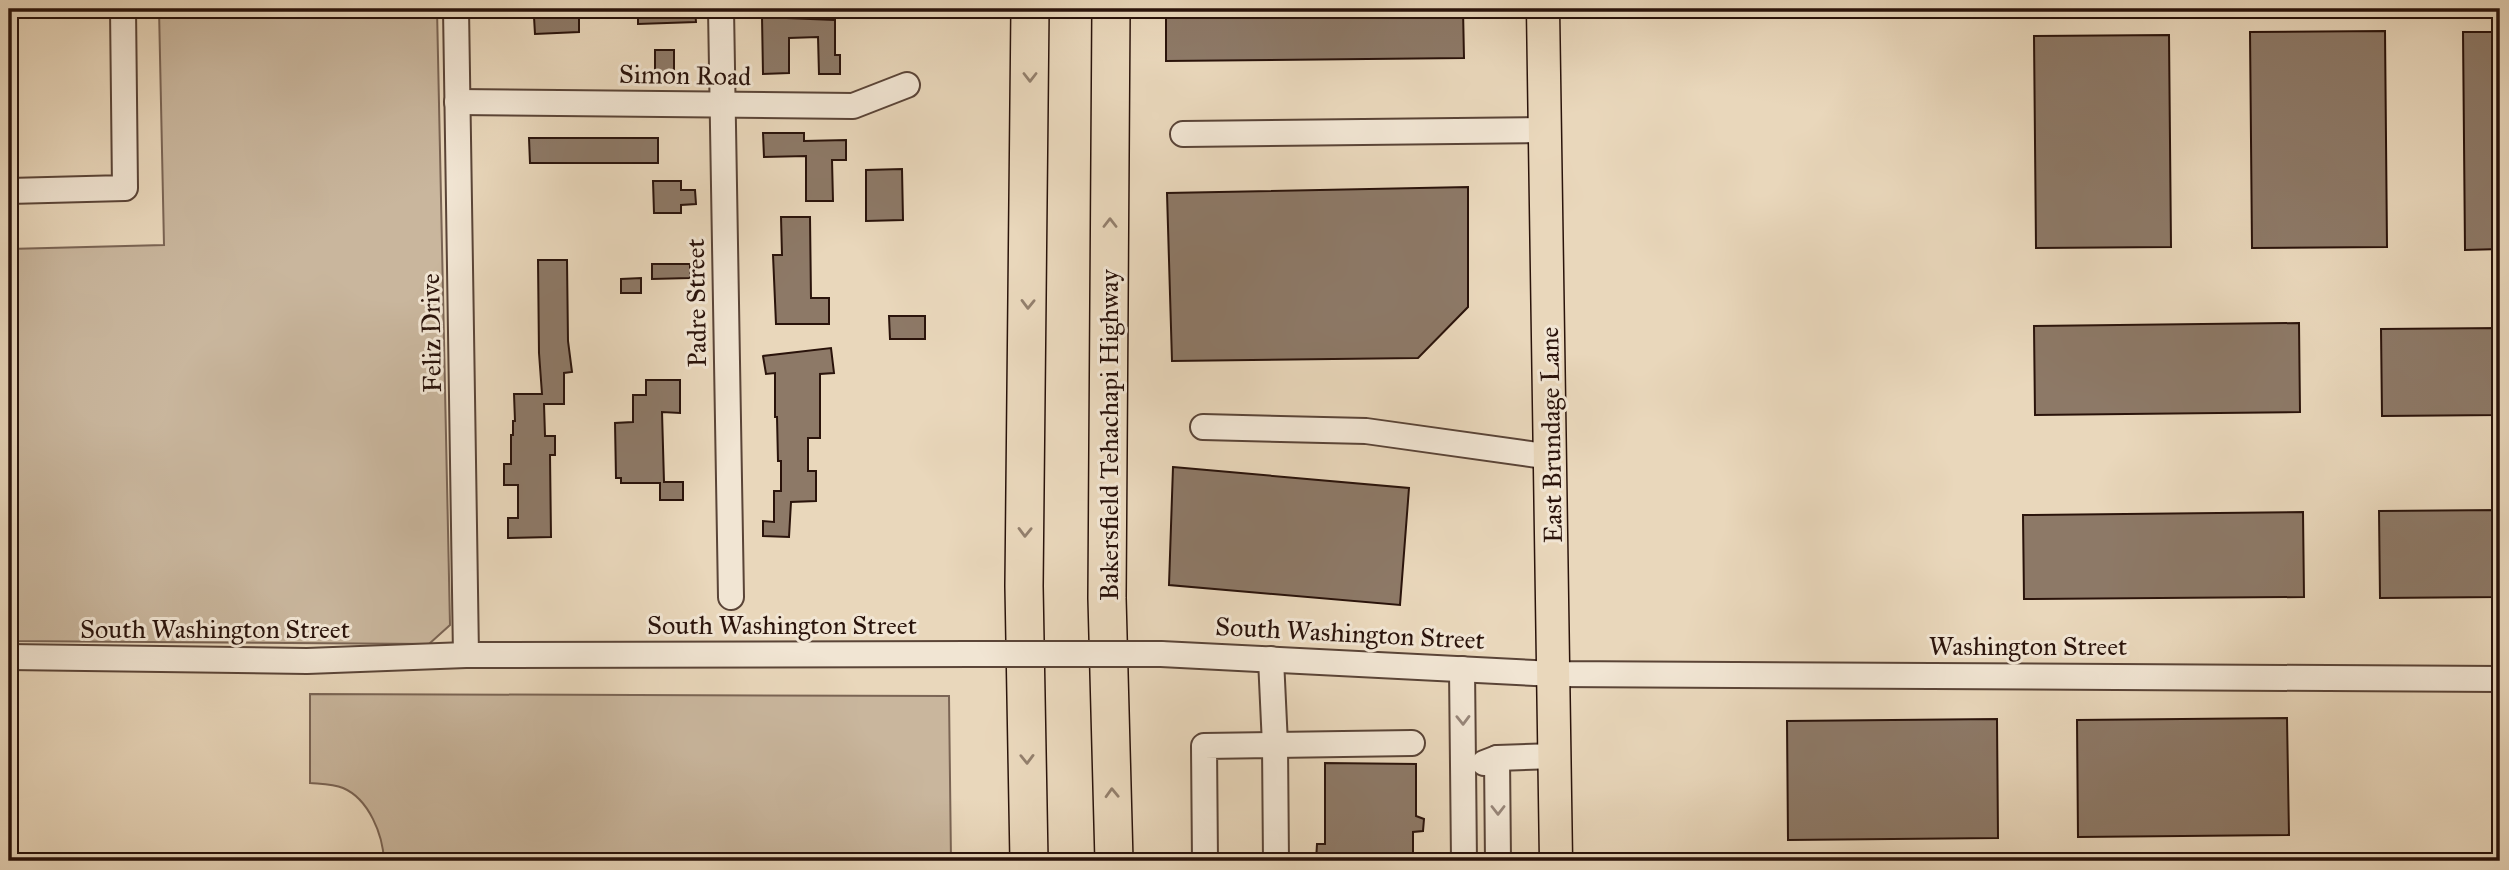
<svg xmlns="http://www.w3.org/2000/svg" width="2509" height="870" viewBox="0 0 2509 870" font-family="'IM FELL Great Primer',serif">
<rect width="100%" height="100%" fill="#e9d7bb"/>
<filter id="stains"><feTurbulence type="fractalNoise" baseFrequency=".00286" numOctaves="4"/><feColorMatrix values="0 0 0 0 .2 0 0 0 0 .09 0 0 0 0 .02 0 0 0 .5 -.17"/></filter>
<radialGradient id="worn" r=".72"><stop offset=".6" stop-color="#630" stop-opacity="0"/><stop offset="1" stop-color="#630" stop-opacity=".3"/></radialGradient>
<g fill="#c9b69d" stroke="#7a6454" stroke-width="2">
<path d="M159,9H437L450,625L429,644L9,641V249L164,245Z"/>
<path d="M310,694L949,696L951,861H384C383,835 369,799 343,788C333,784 320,784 310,783Z"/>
</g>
<g fill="#8d7967" stroke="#2a130b" stroke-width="2">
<path d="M557,9H579V32L535,34L534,17L557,16Z"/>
<path d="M638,9H695L696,22L638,24Z"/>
<path d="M1166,9H1463L1464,58L1166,61Z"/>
<path d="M762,17L835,20V55H840V74H819L818,37L789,38V73L763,74Z"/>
<path d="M2385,31L2387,247L2252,248L2250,32Z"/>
<path d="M2463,32H2500V249L2465,250Z"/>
<path d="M2169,35L2171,247L2036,248L2034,36Z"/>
<path d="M655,50H674V72L655,73Z"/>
<path d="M763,133H804V141L846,140V160H832L833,201H806V156L764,157Z"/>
<path d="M529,138H658V163H530Z"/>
<path d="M902,169L903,220L866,221V170Z"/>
<path d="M653,181H681V190H695L696,204L681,205V213H654Z"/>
<path d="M1468,187V307L1418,358L1172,361L1167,193Z"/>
<path d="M781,217H810L811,298H829V324H776L773,255H782Z"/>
<path d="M538,260H567L568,341L572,372L564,373V404H544L545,436H555V455H550L551,537L508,538V518H518V485H504V464H511V435H513V421H515L514,394H542L539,353Z"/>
<path d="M652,264H690V278L652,279Z"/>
<path d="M641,278V293H621V279Z"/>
<path d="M889,316H925V339H890Z"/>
<path d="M2299,323L2300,412L2035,415L2034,326Z"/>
<path d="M2500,328V415L2382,416L2381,329Z"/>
<path d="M831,348L834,373L820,374V438H808V471H816V501L791,502L789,537L763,536V521L774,522V491H781V461H778L777,417H775V373L766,374L763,356Z"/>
<path d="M646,380H680V413L662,412L664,482H683V500H660V483H621V478H616L615,423L633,422V395H646Z"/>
<path d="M1173,467L1409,488L1400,605L1169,585Z"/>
<path d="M2500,510V597L2380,598L2379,511Z"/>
<path d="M2303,512L2304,597L2024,599L2023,515Z"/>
<path d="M2287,718L2289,835L2078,837L2077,720Z"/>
<path d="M1997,719L1998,838L1788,840L1787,721Z"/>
<path d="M1325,763L1416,764V816L1424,819L1423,831L1413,832V861H1316L1317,844H1325Z"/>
</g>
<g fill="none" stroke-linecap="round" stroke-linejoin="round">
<defs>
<g id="minor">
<path d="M456,9L466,655"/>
<path d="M721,9L731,597"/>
<path d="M457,102L853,106L907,85"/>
<path d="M1183,134L1545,130"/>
<path d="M9,191L125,188L123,9"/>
<path d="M1203,427L1366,431L1551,457"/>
<path d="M1161,654L1555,674L2500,679"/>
<path d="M9,657L307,661L466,655L973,654"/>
<path d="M1271,659L1275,745L1412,743"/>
<path d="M1462,669L1464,861"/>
<path d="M1497,758L1498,861"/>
<path d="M1484,763L1497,758L1556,756"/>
<path d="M1205,861L1204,746L1275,745L1276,861"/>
</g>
<path id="major" d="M1543,9L1556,861"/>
<g id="highway">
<path d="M1111,9L1107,598L1114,861"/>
<path d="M1029,861L1024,586L1030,9"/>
</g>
</defs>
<use href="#minor" stroke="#5a4437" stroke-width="28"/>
<use href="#major" stroke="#2a130b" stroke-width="35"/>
<use href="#highway" stroke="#2a130b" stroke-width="40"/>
<use href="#minor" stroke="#f1e5d3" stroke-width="24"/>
<use href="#major" stroke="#e9d7bb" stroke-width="32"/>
<use href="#highway" stroke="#e9d7bb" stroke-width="37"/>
<defs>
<path id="minor-bridge" d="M973,654H1161"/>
</defs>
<use href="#minor-bridge" stroke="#5a4437" stroke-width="28" stroke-linecap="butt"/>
<use href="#minor-bridge" stroke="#f1e5d3" stroke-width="24"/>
</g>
<defs><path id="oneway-chevron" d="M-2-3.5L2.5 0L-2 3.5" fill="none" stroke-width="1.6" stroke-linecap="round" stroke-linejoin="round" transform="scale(1.75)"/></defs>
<g stroke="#937f6c">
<use href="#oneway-chevron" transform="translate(1030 77) rotate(90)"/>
<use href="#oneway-chevron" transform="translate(1110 223) rotate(-90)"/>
<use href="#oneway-chevron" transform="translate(1028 304) rotate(91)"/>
<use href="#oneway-chevron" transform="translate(1025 532) rotate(91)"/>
<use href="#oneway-chevron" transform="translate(1027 759) rotate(89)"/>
<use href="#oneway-chevron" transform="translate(1112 793) rotate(-92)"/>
</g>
<g stroke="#978679">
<use href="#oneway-chevron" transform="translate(1463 720) rotate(89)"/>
<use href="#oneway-chevron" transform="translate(1498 810) rotate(90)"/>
</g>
<g text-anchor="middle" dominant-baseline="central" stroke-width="6" stroke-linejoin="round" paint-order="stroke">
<g font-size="26" fill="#2a130b" stroke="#f1e5d3">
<text transform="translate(685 75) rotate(1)">Simon Road</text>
<text transform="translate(696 303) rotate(-91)">Padre Street</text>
<text transform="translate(431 333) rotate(-91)">Feliz Drive</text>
<text transform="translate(1109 435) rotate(-90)">Bakersfield Tehachapi Highway</text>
<text transform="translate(1551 435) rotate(-91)">East Brundage Lane</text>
<text x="782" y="625">South Washington Street</text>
<text x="215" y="629">South Washington Street</text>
<text transform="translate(1350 633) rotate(3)">South Washington Street</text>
<text x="2028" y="646">Washington Street</text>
</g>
</g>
<rect width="2509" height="870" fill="none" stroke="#e9d7bb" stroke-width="35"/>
<rect x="10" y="10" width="2488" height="849" fill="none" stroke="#2a130b" stroke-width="3.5"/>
<rect x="18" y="18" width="2474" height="835" fill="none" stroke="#2a130b" stroke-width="2"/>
<rect width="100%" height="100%" filter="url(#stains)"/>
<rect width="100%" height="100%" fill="url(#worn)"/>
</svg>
